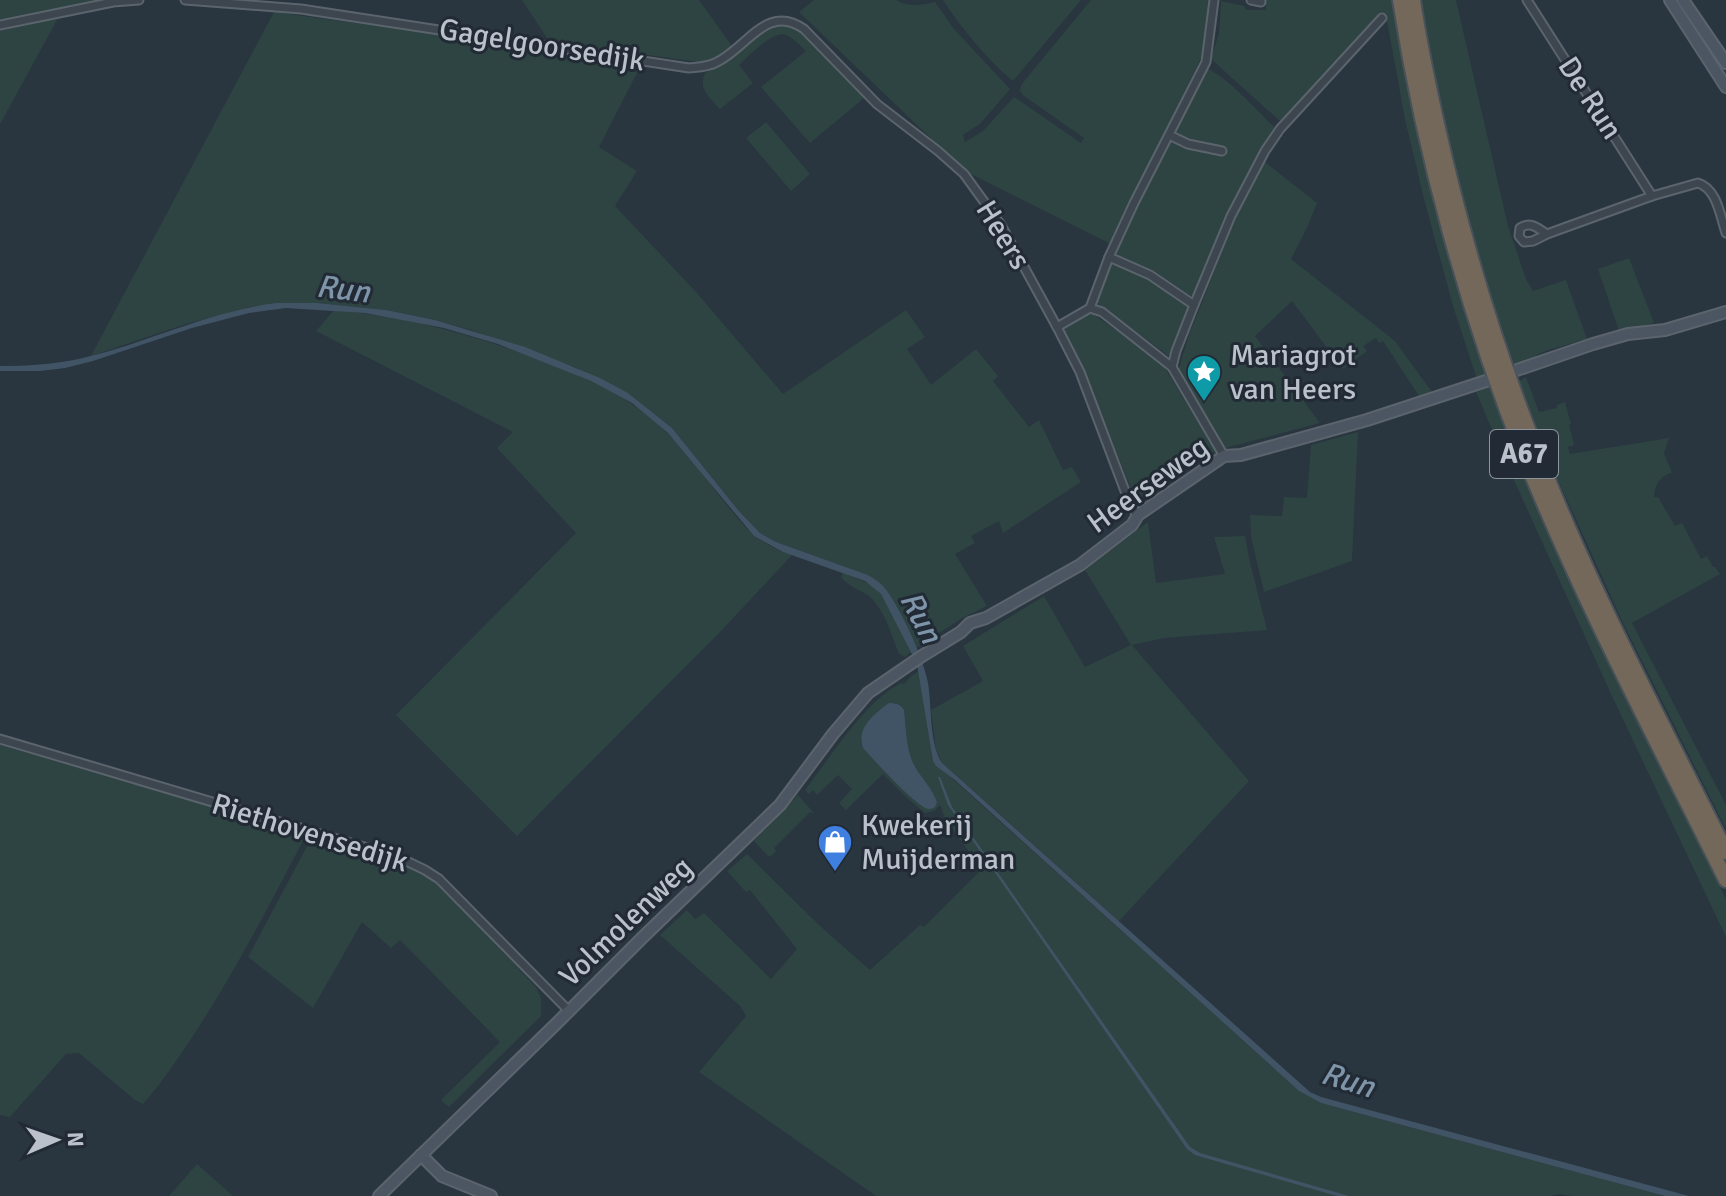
<svg xmlns="http://www.w3.org/2000/svg" width="1726" height="1196" viewBox="0 0 1726 1196" font-family="Signika,sans-serif">
<rect width="100%" height="100%" fill="#29353f"/>
<g fill="#2e4442" fill-rule="evenodd">
<path d="M0,0H99L0,21Z"/>
<path d="M522,0H699L732,46C721,55 713,60 698,62L549,41Z"/>
<path d="M814,0H896C910,8 920,5 935,2L954,29L1010,89L981,123L963,135L965,142L983,131L1014,97L1081,143L1084,138L1024,96L1020,91L1021,85L1091,0H1211L1206,38L1201,58L1111,244L965,171L799,12Z"/>
<path d="M943,0H1081L1013,81C991,64 958,24 943,0Z"/>
<path d="M1266,0H1391L1417,127L1441,225L1488,376L1477,379L1453,306L1424,199L1405,119L1387,21L1381,16L1364,31L1286,118L1281,122L1211,59L1219,33L1221,1L1244,6L1247,10H1266Z"/>
<path d="M1421,0H1456L1508,226L1526,279L1533,291L1566,280L1587,339L1545,351L1515,366L1508,352C1472,236 1440,120 1421,0Z"/>
<path d="M274,12L451,36L641,65L599,147L637,171L615,206L697,293L783,394L906,310L925,337L907,349L931,385L976,349L998,376L993,381L1029,427L1039,420L1063,470L1072,467L1081,482L1003,533L999,521L971,536L975,543L955,554L987,606L964,617L916,648C904,622 894,590 868,575L776,542L760,533L738,510L672,428L628,393L577,368L471,330L435,320L386,310L317,303H276L250,307L186,324L91,356Z"/>
<path d="M58,18L4,117L0,124V31Z"/>
<path d="M776,23L792,26L804,36L864,98L810,143L761,87L806,51C801,46 793,38 786,35C774,29 748,57 739,65L753,83L720,109C709,97 698,89 705,73L723,65L754,37Z"/>
<path d="M1206,68C1225,75 1258,111 1274,127L1275,133C1239,183 1218,240 1194,298L1153,270L1115,254L1125,230Z"/>
<path d="M766,122L810,174L791,191L746,138Z"/>
<path d="M1265,162L1317,203L1307,228L1291,259L1395,341L1432,392L1419,396L1383,341L1379,343L1376,338L1363,346L1367,351L1343,369L1292,301L1255,336L1320,423L1225,448L1178,371L1189,335L1228,237L1254,176Z"/>
<path d="M1629,258L1654,323L1619,331L1598,269Z"/>
<path d="M1110,263L1152,280L1188,307L1169,356L1099,305L1096,297Z"/>
<path d="M334,310C410,317 483,337 553,365C593,381 631,398 663,429C697,461 721,503 754,536L774,548L792,555L722,630L517,836L396,715L576,533L497,448L513,432L316,331Z"/>
<path d="M1093,314L1162,363L1216,452L1196,460L1137,503L1107,429L1064,330C1069,321 1083,315 1093,314Z"/>
<path d="M1526,377L1539,412L1557,408V405L1565,402L1571,424L1569,425L1574,445L1568,447L1570,454L1669,438L1664,453L1672,473C1660,476 1655,484 1654,497H1658L1675,526L1682,523L1701,559L1707,556L1713,567H1715L1720,574L1632,623L1726,805V829L1622,621L1548,458L1519,381Z"/>
<path d="M1491,386C1554,563 1642,730 1726,899V937L1611,694L1508,467L1476,392Z"/>
<path d="M1358,432L1352,561L1264,592L1251,537L1250,515L1282,516L1284,497L1307,498L1311,445Z"/>
<path d="M1148,522L1156,583L1225,574L1214,537L1245,536L1250,562L1267,630L1164,638L1132,645L1249,781L1119,921L942,763L936,750L931,710L983,681L963,646L1044,596L1085,667L1131,645L1085,570Z"/>
<path d="M843,573L870,584L881,594L911,652L905,657L899,654C892,637 886,614 873,600C864,590 849,588 841,577Z"/>
<path d="M919,671L933,761L1299,1091L1321,1103L1665,1196H1572L1559,1194L1551,1196H876L699,1072L746,1016L740,1006L660,935L687,910L695,919L704,913L771,979L797,949L750,890L746,892L727,871L747,854L820,926L870,970L920,925L924,927L982,869L946,821L940,805L934,811L925,813L907,798L883,774L846,810L839,803L852,789L838,775L817,795L813,790L809,794L805,790C828,760 868,697 902,683L904,684L910,677ZM889,703C896,703 901,703 904,710C906,727 906,747 913,763C920,777 932,787 937,802L893,780L863,748L861,742Z"/>
<path d="M0,745L306,835C270,904 234,974 191,1039C176,1061 161,1084 143,1104L135,1100L79,1053L66,1054L10,1117L0,1115Z"/>
<path d="M798,795L814,813L813,814L810,812L774,848L776,851L771,856H768L754,841Z"/>
<path d="M314,838L402,863L414,868L437,883L536,987L541,998V1016L449,1107L441,1100L500,1042L400,940L391,948L362,922L313,1008L248,957L305,850L311,839Z"/>
<path d="M197,1164L233,1196H169Z"/>
</g>
<g fill="#415466">
<path d="M276,303H317L386,310L435,320L525,347L600,378L628,393L672,428L738,510L760,533L776,542L868,575C873,578 878,581 883,586C899,604 924,659 928,683C932,707 929,743 942,763L1310,1092L1321,1097L1689,1196H1665L1321,1103L1299,1091L955,780L936,766L933,761L917,664L881,594L865,581L783,552L754,536L668,433L632,403L591,381L498,344L444,328L365,313L286,308L249,313L192,328L93,361L65,368L40,371H0V366C23,366 45,365 68,361C138,348 203,312 276,303Z"/>
<path d="M889,703C896,703 901,704 904,710C906,727 906,747 913,763C920,777 932,787 937,802L935,807C933,808 931,809 929,809C918,809 873,759 863,748C856,728 874,714 889,703Z"/>
<path d="M938,777H940L952,807L1190,1147L1200,1153L1349,1196H1337L1195,1155L1187,1149L948,805Z"/>
</g>
<g fill="none" stroke-linecap="round" stroke-linejoin="round">
<defs>
<g id="street">
<path d="M185,0L301,9L689,68C698,67 707,67 715,63C746,50 766,2 804,29L877,104L938,151L964,174L1001,225L1057,327L1080,372L1125,491L1135,512L1138,515"/>
<path d="M1251,0L1261,2"/>
<path d="M1527,0L1652,196"/>
<path d="M0,25L113,2L139,0"/>
<path d="M1169,135L1188,144L1222,151"/>
<path d="M1547,234C1537,228 1531,221 1520,228L1519,236L1524,242L1533,241L1547,234L1652,196L1698,183C1717,189 1720,215 1726,233"/>
<path d="M1109,257L1150,275L1194,305"/>
<path d="M1090,308L1102,312L1172,367L1224,456"/>
<path d="M1057,327L1090,308L1109,257L1134,203L1206,62L1214,0"/>
<path d="M1172,367L1176,351L1194,305L1231,216L1265,151L1280,129L1382,18"/>
<path d="M0,739L398,857L425,870L439,879L569,1011"/>
</g>
<g id="secondary">
<path d="M1670,0L1726,87"/>
<path d="M1683,0L1726,63"/>
<path d="M1517,370L1593,344L1628,334L1665,330L1726,312"/>
<path d="M421,1155L442,1176L491,1196"/>
<path d="M379,1196L557,1023L643,937L780,805L833,734L868,693L922,656L961,632L970,623L986,618L1080,565L1132,525L1138,515L1224,456L1241,455L1367,420L1489,380"/>
</g>
<g id="highway">
<path d="M1400,0C1424,154 1468,315 1526,460C1584,604 1657,741 1726,880"/>
<path d="M1413,0C1419,42 1428,83 1437,124C1466,254 1506,382 1558,504C1608,623 1669,737 1726,852"/>
</g>
</defs>
<use href="#street" stroke="#5b646d" stroke-width="11"/>
<use href="#secondary" stroke="#5b646d" stroke-width="14"/>
<use href="#highway" stroke="#48515a" stroke-width="18"/>
<use href="#street" stroke="#3d464f" stroke-width="7"/>
<use href="#secondary" stroke="#4c5662" stroke-width="10"/>
<use href="#highway" stroke="#74685b" stroke-width="14"/>
</g>
<defs>
<symbol id="sight-pin" viewBox="-11 -11 22 30"><path d="M0 17L-7.5 6A9.5 9.5 0 1 1 7.5 6Z" fill="#0f9aa8" stroke="#222b35"/><path d="M0-6L1.8-2.2L6-1.7L2.9 1.2L3.7 5.4L0 3.3L-3.7 5.4L-2.9 1.2L-6-1.7L-1.8-2.2Z" fill="#fff"/></symbol>
<symbol id="shop-pin" viewBox="-11 -11 22 30"><path d="M0 17L-7.5 6A9.5 9.5 0 1 1 7.5 6Z" fill="#3f7fe0" stroke="#222b35"/><path d="M-5-2.5h2.3a2.7 3.5 0 0 1 5.4 0H5L5.5 6h-11ZM-1.5-2.5h3a1.5 2.3 0 0 0-3 0Z" fill="#fff"/></symbol>
</defs>
<g fill-rule="evenodd">
<use href="#sight-pin" x="1184" y="352" width="40" height="54"/>
<use href="#shop-pin" x="815" y="822" width="40" height="54"/>
</g>
<g text-anchor="middle" dominant-baseline="central" stroke-width="6" stroke-linejoin="round" paint-order="stroke">
<rect fill="#222b35" stroke="#8c949d" stroke-width="2" x="1490" y="430" width="68" height="48" rx="6"/>
<g font-size="28" font-weight="bold" fill="#bac1ca">
<text x="1524" y="454">A67</text>
</g>
<g font-size="30" fill="#bac1ca" stroke="#222b35">
<text transform="translate(542 45) rotate(9)">Gagelgoorsedijk</text>
<text transform="translate(1590 98) rotate(57)">De Run</text>
<text transform="translate(1003 235) rotate(58)">Heers</text>
<text transform="translate(1148 485) rotate(-36)">Heerseweg</text>
<text transform="translate(310 833) rotate(17)">Riethovensedijk</text>
<text transform="translate(626 922) rotate(-44)">Volmolenweg</text>
</g>
<g font-size="30" fill="#bac1ca" stroke="#222b35" text-anchor="start">
<text x="1230" y="355">Mariagrot<tspan x="1230" dy="34">van Heers</tspan></text>
<text x="861" y="825">Kwekerij<tspan x="861" dy="34">Muijderman</tspan></text>
</g>
<g font-size="32" font-style="italic" fill="#7e94a9" stroke="#222b35">
<text transform="translate(343 289) rotate(7)">Run</text>
<text transform="translate(921 617) rotate(62)">Run</text>
<text transform="translate(1348 1080) rotate(17)">Run</text>
</g>
</g>
<g transform="translate(56 1140) rotate(88)" stroke="#222b35" stroke-width="6" paint-order="stroke">
<path d="M0-6L14 30L0 20L-14 30Z" fill="#bac1ca"/>
<text y="-12" font-size="22" font-weight="bold" text-anchor="middle" fill="#bac1ca">N</text>
</g>
</svg>
